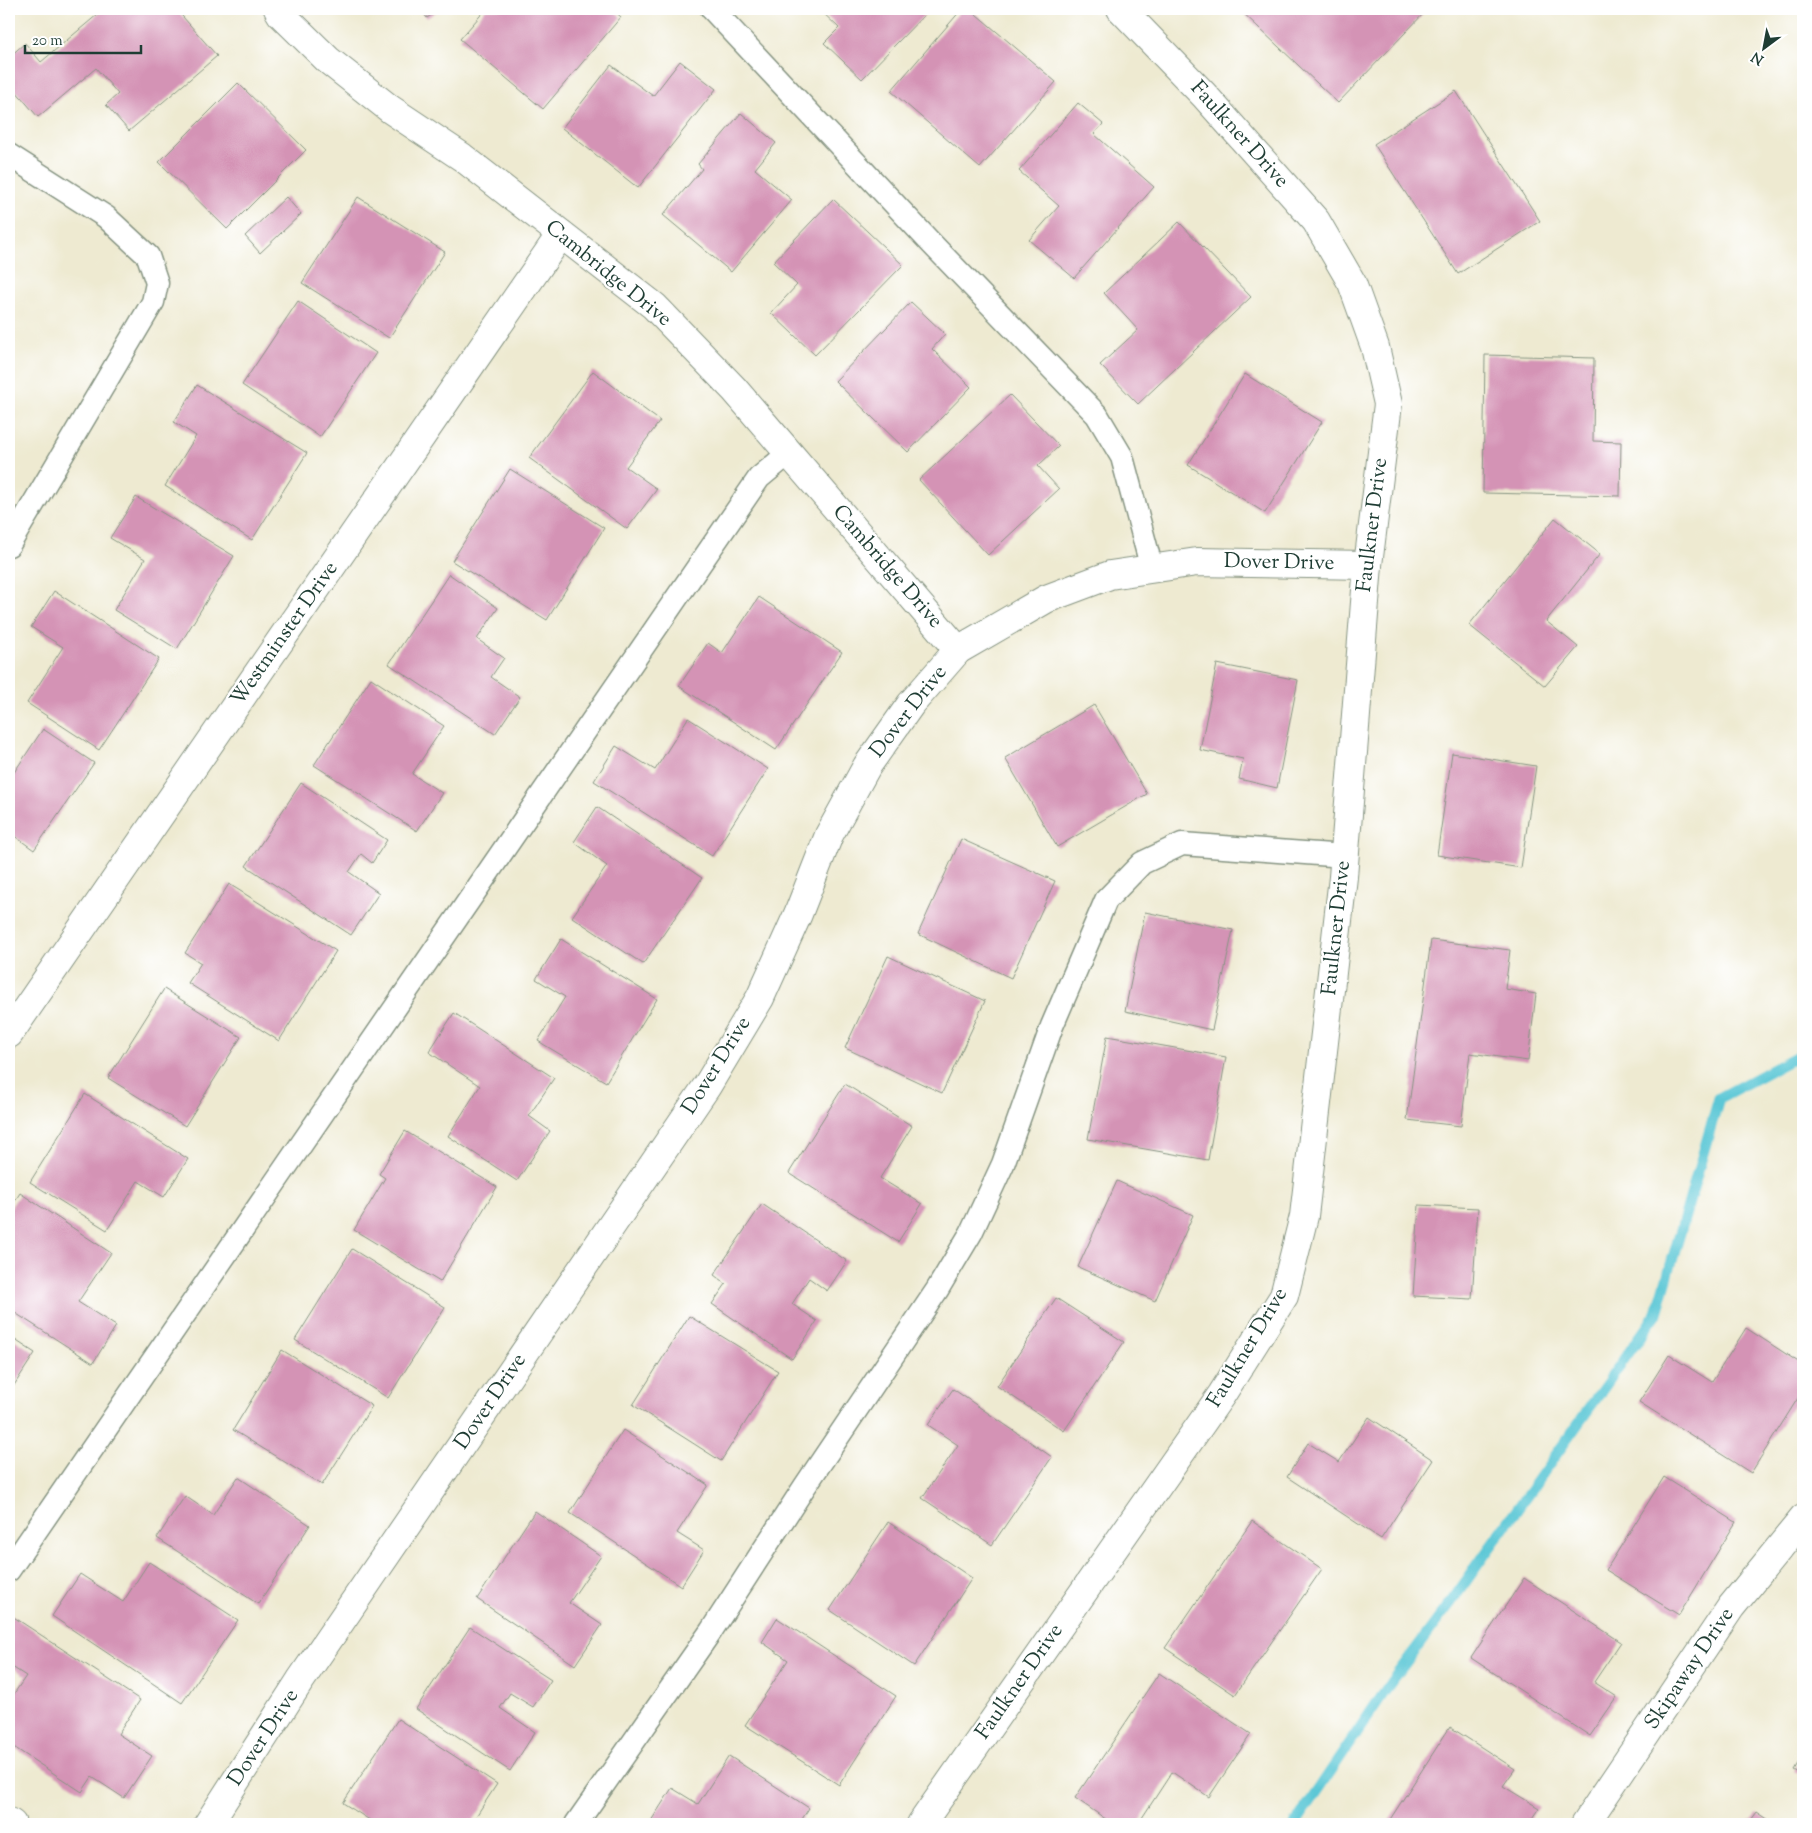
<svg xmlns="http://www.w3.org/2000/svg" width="1812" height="1833" viewBox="0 0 1812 1833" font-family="'Sorts Mill Goudy',serif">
<rect width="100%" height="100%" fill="#fff"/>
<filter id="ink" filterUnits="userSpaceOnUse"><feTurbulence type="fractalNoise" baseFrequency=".02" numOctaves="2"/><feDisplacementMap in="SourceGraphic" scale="10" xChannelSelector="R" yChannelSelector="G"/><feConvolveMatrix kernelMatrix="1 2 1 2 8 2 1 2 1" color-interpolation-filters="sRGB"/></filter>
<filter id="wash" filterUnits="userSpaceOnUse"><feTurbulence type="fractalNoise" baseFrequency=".0096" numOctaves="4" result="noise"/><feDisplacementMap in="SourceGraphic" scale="20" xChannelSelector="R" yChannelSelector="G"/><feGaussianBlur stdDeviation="1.12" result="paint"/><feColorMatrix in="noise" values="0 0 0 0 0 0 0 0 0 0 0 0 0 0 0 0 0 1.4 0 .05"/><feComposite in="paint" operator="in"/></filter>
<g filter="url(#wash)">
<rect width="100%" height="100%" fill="#eeead1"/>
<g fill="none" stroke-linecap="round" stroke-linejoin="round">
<path stroke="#5cc7d6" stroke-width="11" d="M1295,1824L1391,1682L1449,1605L1657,1313L1719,1098L1803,1053"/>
</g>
<g id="blocks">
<g fill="#d493b5">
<path d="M104,9H176L217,56L129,131L106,105L118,94L96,68L38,117L9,83V57L25,43L41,62Z"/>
<path d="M420,9H440L427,18Z"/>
<path d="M486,9H558L563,13L566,9H612L621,17L543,109L460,39Z"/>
<path d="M821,9H930L862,79L824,43L839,28L820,10Z"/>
<path d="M962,9H970L1056,82L980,168L891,91Z"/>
<path d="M1239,9H1423L1426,11L1338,103Z"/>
<path d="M680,61L716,89L638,188L562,128L611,65L653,96Z"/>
<path d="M238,83L306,150L227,229L159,162Z"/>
<path d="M1456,91L1540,221L1458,274L1374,144Z"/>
<path d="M1078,103L1103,124L1094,134L1154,187L1074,278L1029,240L1059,206L1019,171Z"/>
<path d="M741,113L776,143L755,169L792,200L731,272L663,215L702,169L698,164Z"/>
<path d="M286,197L301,214L260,253L245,236Z"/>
<path d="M358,197L445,252L389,338L302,283Z"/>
<path d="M833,199L903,265L815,355L771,313L797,285L773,262Z"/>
<path d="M1179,222L1251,297L1138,404L1100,365L1138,330L1104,293Z"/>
<path d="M298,301L376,353L320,437L242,385Z"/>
<path d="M911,302L945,334L932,349L971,387L908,452L835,381Z"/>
<path d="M1485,355L1594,358L1593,441L1621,442L1620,496L1483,493Z"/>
<path d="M593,371L660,421L626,467L657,489L627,529L529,458Z"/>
<path d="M1245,374L1322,422L1265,513L1188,465Z"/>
<path d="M197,385L307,453L252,540L165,486L196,436L174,422Z"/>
<path d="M1010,395L1059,446L1038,466L1059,489L988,555L919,480Z"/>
<path d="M510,469L604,528L547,620L452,561Z"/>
<path d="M136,497L234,556L177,649L114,610L145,559L110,538Z"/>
<path d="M1555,518L1600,554L1546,621L1578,647L1545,686L1469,625Z"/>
<path d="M449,574L498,608L477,639L504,658L491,677L520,697L495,734L389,664Z"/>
<path d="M54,591L159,659L99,750L27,703L63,647L31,627Z"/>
<path d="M759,597L842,652L776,750L679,686L708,643L722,653Z"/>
<path d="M1217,664L1298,680L1277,788L1239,779L1243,759L1200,750Z"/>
<path d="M371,678L444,726L412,774L442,793L417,831L314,765Z"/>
<path d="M1094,705L1147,794L1057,847L1005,758Z"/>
<path d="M688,718L768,769L712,856L594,781L616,746L655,770Z"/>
<path d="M43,729L94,763L34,850L9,832V771L13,774Z"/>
<path d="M1452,753L1536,766L1521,868L1437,855Z"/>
<path d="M301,783L387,840L372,863L361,854L349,872L379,893L351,935L246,866Z"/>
<path d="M597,807L702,878L643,964L572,917L607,866L574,842Z"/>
<path d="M961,839L1055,881L1011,978L918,934Z"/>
<path d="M229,884L336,951L279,1041L188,983L201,963L185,953Z"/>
<path d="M1145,912L1233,930L1212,1030L1125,1011Z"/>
<path d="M561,939L657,999L606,1082L538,1041L565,997L536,979Z"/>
<path d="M1431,940L1510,950L1505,989L1536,994L1528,1061L1470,1053L1461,1126L1407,1120Z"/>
<path d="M888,956L985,1001L942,1093L845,1048Z"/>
<path d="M164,989L241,1037L185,1126L108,1078Z"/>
<path d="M454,1013L554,1078L529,1116L550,1131L517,1181L448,1136L480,1086L429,1052Z"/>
<path d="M1107,1036L1226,1057L1208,1160L1088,1139Z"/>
<path d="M845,1084L912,1126L880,1178L922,1204L898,1242L789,1173Z"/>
<path d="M85,1094L188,1159L164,1197L138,1181L107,1230L30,1182Z"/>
<path d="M405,1131L497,1187L440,1282L354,1230L385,1178L379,1174Z"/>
<path d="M1117,1181L1193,1215L1155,1301L1078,1267Z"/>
<path d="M20,1193L111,1253L78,1302L116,1326L93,1363L9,1309V1210Z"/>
<path d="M762,1204L847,1261L827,1291L809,1278L792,1304L817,1321L792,1359L712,1304L726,1284L714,1275Z"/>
<path d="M1419,1205L1478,1208L1472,1299L1413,1296Z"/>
<path d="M352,1249L445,1307L388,1398L295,1340Z"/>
<path d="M1056,1298L1124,1342L1064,1431L997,1386Z"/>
<path d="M689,1316L778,1371L721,1461L633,1405Z"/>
<path d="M1746,1328L1803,1365V1390L1751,1473L1639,1402L1669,1355L1712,1382Z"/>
<path d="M9,1336L35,1353L9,1393Z"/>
<path d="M282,1350L372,1406L322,1485L233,1430Z"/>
<path d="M953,1389L1052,1457L992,1545L922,1498L958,1445L928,1425Z"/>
<path d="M1369,1417L1433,1460L1381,1539L1287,1477L1308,1443L1339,1462Z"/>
<path d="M623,1430L708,1485L677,1533L704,1550L681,1586L570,1513Z"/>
<path d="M238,1477L310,1525L258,1604L157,1538L185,1496L213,1515Z"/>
<path d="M1664,1477L1736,1522L1679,1615L1606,1570Z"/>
<path d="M535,1511L601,1556L569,1603L602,1625L575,1665L477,1599Z"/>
<path d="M1252,1521L1322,1569L1235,1695L1165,1648Z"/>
<path d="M888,1522L972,1578L914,1666L830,1610Z"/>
<path d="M149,1562L238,1620L182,1703L52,1616L80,1574L123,1602Z"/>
<path d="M1524,1578L1621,1642L1594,1682L1617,1697L1590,1736L1471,1658Z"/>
<path d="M9,1614L140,1700L118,1734L152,1756L124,1798L92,1777L82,1792L9,1744V1701L26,1676L9,1665Z"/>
<path d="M777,1618L896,1696L839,1785L745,1725L788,1660L762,1642Z"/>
<path d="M470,1627L551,1680L533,1707L510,1693L500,1708L535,1732L510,1771L416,1709Z"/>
<path d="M1159,1673L1251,1734L1209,1797L1172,1772L1138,1824H1113L1075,1798Z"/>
<path d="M398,1719L497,1784L471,1824H376L343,1803Z"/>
<path d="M1450,1727L1515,1769L1503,1786L1539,1808L1528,1824H1387Z"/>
<path d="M729,1756L809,1808L799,1824H649L672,1788L698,1804Z"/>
<path d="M1803,1756V1776L1794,1771Z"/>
<path d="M1757,1812L1775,1824H1748Z"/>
</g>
</g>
</g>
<g filter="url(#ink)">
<use href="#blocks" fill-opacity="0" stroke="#869482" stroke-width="1"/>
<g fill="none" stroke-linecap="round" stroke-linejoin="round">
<defs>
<g id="service">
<path d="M712,9L932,244L1097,415L1122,457L1152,569"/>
<path d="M9,155L106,217L148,256L157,283L153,302L9,545"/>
<path d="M9,1570L759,478L789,453"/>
<path d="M576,1824L711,1631L805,1486L937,1290L971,1233L1003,1164L1052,1026L1106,900L1142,863L1182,844L1345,856"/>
</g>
<g id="minor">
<path d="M278,9L281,14L328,60L390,109L462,157L654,306L734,389L958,650"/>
<path d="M9,1034L561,234"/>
<path d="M9,1822L12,1824"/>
<path d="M208,1824L300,1681L707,1086L760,998L798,914L829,835L867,766L911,704L958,650L1046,599L1110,575L1197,562L1368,565"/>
<path d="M921,1824L1222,1394L1284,1296L1304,1216L1343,877L1368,565L1388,404L1375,347L1352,283L1316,221L1204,95L1121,9"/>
<path d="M1585,1824L1731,1607L1803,1519"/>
</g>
</defs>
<use href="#service" stroke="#869482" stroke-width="25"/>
<use href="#minor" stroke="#869482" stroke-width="30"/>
<use href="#service" stroke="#fff" stroke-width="22"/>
<use href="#minor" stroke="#fff" stroke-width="28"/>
</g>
</g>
<g text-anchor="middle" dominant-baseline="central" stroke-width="4.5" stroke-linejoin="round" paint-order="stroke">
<g font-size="21" fill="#1f3d34" stroke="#fff">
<text transform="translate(1239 135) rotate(48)">Faulkner Drive</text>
<text transform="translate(608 274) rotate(39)">Cambridge Drive</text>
<text transform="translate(1373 525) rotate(-83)">Faulkner Drive</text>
<text transform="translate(1279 563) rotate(1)">Dover Drive</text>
<text transform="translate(887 567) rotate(49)">Cambridge Drive</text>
<text transform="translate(285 634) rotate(-55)">Westminster Drive</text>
<text transform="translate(909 712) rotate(-52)">Dover Drive</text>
<text transform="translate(1337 928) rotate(-84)">Faulkner Drive</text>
<text transform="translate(717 1066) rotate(-58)">Dover Drive</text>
<text transform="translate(1248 1348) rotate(-59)">Faulkner Drive</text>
<text transform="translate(491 1402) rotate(-56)">Dover Drive</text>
<text transform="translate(1690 1669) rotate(-56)">Skipaway Drive</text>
<text transform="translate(1020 1682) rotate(-55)">Faulkner Drive</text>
<text transform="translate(264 1738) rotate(-57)">Dover Drive</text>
</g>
</g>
<rect width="1812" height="1833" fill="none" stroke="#fff" stroke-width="30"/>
<g transform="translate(1764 48) rotate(212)" stroke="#ffffff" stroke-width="4" paint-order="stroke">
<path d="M0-4L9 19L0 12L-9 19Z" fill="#1f3d34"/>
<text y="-8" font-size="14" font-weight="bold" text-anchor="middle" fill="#1f3d34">N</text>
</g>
<path d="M25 45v8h116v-8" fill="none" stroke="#1f3d34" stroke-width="2.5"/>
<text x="32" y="45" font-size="15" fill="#1f3d34" stroke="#ffffff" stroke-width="4" paint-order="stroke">20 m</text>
</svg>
